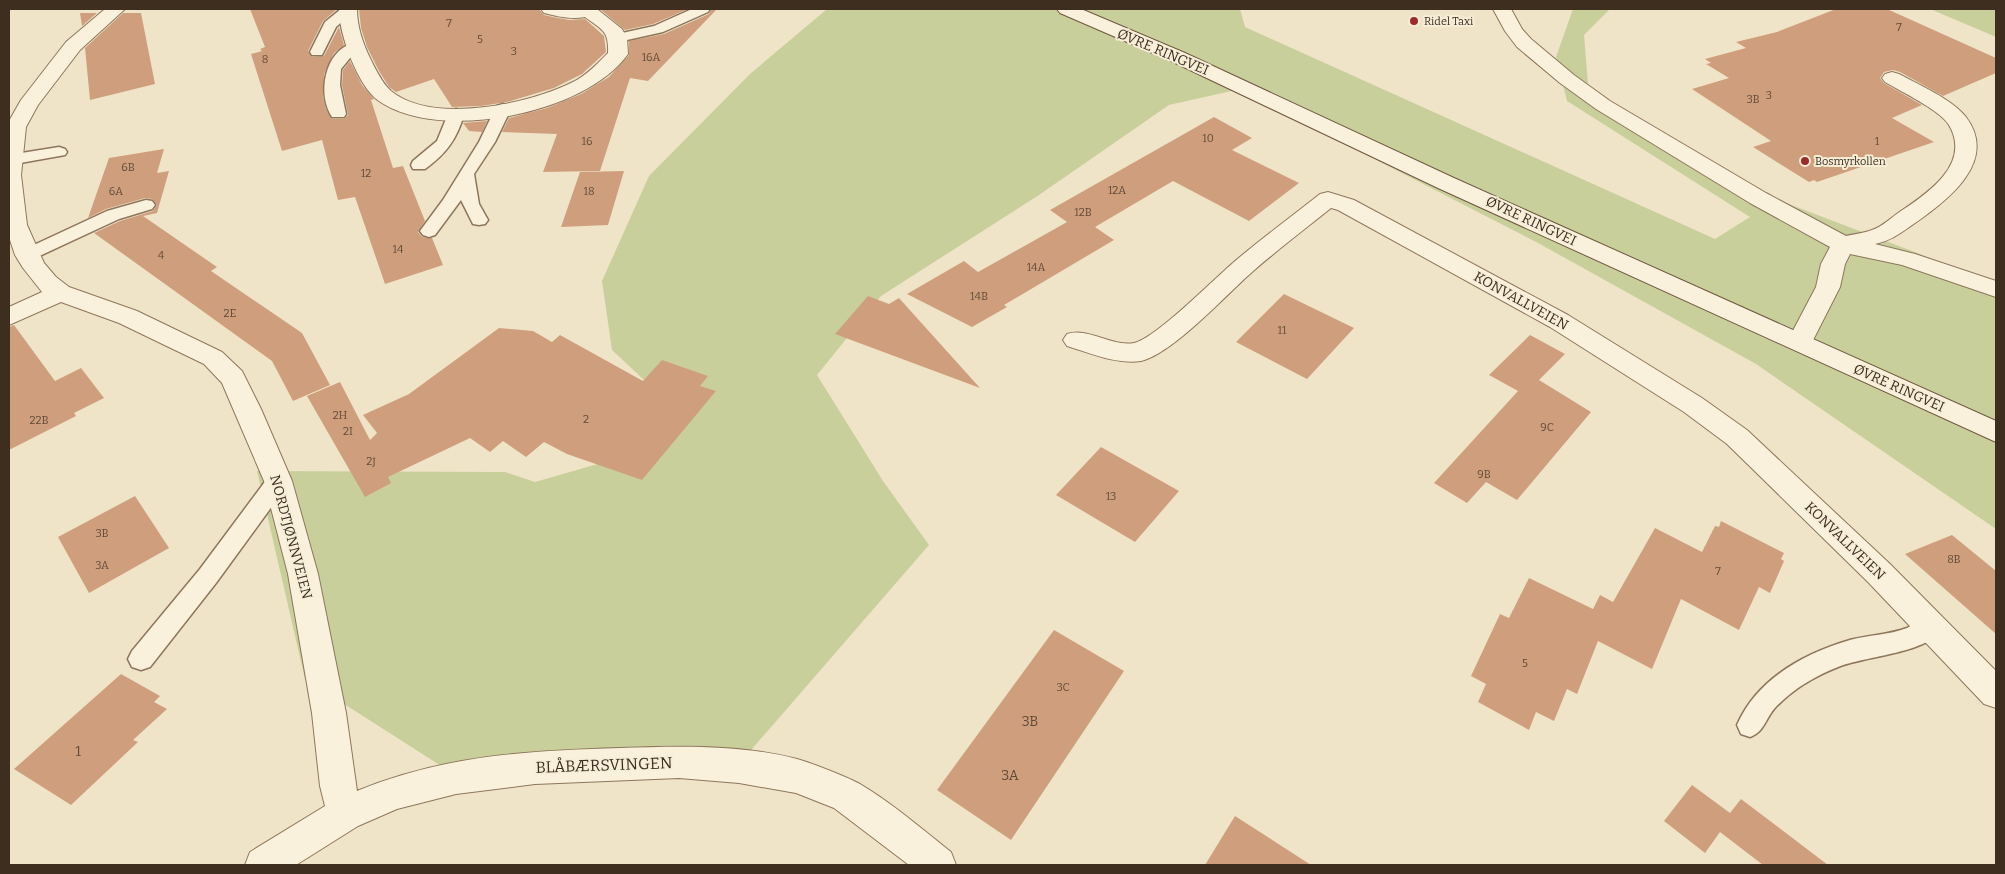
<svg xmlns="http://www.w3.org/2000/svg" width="2005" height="874" viewBox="0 0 2005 874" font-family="Bitter,serif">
<rect width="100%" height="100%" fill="#f0e4c8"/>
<g fill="#c9cf9b">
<path d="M827,9H1240L1245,27L1715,239L1750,217L1567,101L1556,57L1573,9H1610L1584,35L1589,96L1725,175L1786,203L1996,283V529L1756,364L1538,243L1357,150L1245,88L1169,105L1039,195L881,296L817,375L883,481L929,545L745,757L460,778L305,679L257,471L505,472L535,482L622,457L644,380L612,350L602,281L649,176L750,74Z"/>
<path d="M1930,9H1994L1996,10V37Z"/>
</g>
<g fill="#cf9f7d">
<path d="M250,9H337L323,21L308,51L312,57L324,56L339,27L344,45L334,53L324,74L323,97L326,109L332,119H344L348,115L342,85L343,70L350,61L362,85L374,99L371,100L393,168L403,166L425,221L418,232L422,237L432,238L443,265L385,284L355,197L338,200L322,140L282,151L251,54L262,51L260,49L265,47Z"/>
<path d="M359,9H539L544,15L553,17L569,20L585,19L604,36L606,52L582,74L554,88L507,102L481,106L452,107L434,79L396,92L389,87L379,71L367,47L361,28Z"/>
<path d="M600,9H688L653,24L625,30Z"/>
<path d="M712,9H717L648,81L630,78L600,171L543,172L557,134L502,132L509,118L547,108L581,94L609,77L629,55V41L664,34L709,14Z"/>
<path d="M1836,9H1887L1996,58V73L1943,96L1900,72L1893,70L1884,72L1880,78L1884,83L1922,105L1892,118L1934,142L1817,182L1814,180L1809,182L1753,147L1771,141L1692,89L1729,78L1706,64L1711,63L1705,59L1746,48L1736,42L1777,32Z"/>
<path d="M80,13H97L82,26Z"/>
<path d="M123,13H141L155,84L90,100L85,48Z"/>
<path d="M1214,117L1252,138L1232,150L1299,183L1249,221L1173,181L1095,227L1114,240L1004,305L1007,307L972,327L907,294L964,261L978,272L1067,222L1050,210Z"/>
<path d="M487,121L482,132L469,131L463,123Z"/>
<path d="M164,149L157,173L169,171L157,213L143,216L217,267L211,271L302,333L330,385L293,401L272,361L94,233L120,221L153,211L157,205L152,199L145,198L106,209L88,218L109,158Z"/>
<path d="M624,171L608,225L561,227L580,172Z"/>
<path d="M1284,294L1354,328L1307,379L1236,342Z"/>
<path d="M868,296L889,304L899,298L980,388L835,334Z"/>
<path d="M14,325L55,381L81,368L104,398L74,413L76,416L9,450V327Z"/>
<path d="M499,328L533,331L552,342L560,335L643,381L662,360L708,376L700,386L716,391L642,480L567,454L544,442L526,457L503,441L490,452L470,438L388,477L391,483L365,497L307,396L340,382L370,440L377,433L363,415L409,394Z"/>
<path d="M1530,335L1565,354L1539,380L1591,412L1517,500L1486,482L1467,503L1434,483L1518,391L1489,375Z"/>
<path d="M1101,447L1179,491L1135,542L1056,495Z"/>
<path d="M135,496L169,548L89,593L58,537Z"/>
<path d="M1721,521L1784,553L1781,559L1784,561L1770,593L1759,587L1739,630L1681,599L1652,669L1598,641L1577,694L1567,689L1554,721L1536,712L1529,730L1478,702L1486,684L1471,676L1500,614L1509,618L1529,578L1593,609L1600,595L1613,602L1655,528L1702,552L1715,526L1719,527Z"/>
<path d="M1952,535L1996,571V634L1905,554Z"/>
<path d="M1054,630L1124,671L1011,840L937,790Z"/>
<path d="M121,674L160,696L154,702L167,709L133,740L138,742L71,805L14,769Z"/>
<path d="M1692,785L1730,813L1741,799L1828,865H1763L1720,832L1705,853L1664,821Z"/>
<path d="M1235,816L1311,865H1205Z"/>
</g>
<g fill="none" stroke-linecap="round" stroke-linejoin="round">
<defs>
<g id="lane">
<path d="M341,9H352L354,11L336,27L322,55H312L310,52L325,22Z"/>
<path d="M692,9H710L708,12L663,32L618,42L613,41L611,38L613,35L654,26Z"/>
<path d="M354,43L359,44L361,47L350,58L341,69L340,85L346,114L344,117H332C317,95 324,50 354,43Z"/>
<path d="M503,104L509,106L511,109L495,142L474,174L479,204L488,220L485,224L479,225L473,224L461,200L435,235L429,237L423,235L420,231L443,200L479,142L495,109L497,106Z"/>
<path d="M456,109L462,111L464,114C457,139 446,154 425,169H413L411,165L413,161L437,141L448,114L450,111Z"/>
<path d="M59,147L65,149L67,152L65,155L9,165V155Z"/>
<path d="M146,200L152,201L155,205L152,209L119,219L33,259L27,261L21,259L18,255L21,251L107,211Z"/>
<path d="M278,472L286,475L289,481L286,487L216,583L150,667L141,670L132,667L128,659L132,651L200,569L270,475Z"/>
<path d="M1931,616L1940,619L1943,627C1931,653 1865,656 1838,667C1815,676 1791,690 1774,709C1765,720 1764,732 1750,737L1741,734L1737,725C1757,679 1803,654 1850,640C1868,635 1889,635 1907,628C1915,624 1922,619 1931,616Z"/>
</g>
<g id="street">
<path d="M105,9H125L80,50L38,105L26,127L21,175L27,225L44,263L56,277L69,287L137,311L222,352L242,371L261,409L292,481L318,574L346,713L357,791C444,755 527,751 620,748C678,746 740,744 797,759C814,764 845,776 860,784C892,803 922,829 951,852L956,865H909L834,808L796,793L739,783L679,778L535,784L456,794L397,809L358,826L296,865H245L250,852L325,806L320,786L312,713L288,574L264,481L222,383L204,364L119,323L61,302L9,325V307L42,292L23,268L15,255L9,237V121L21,100L66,42Z"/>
<path d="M339,9H357C357,27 363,44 371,60C376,70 382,83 391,91C432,125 530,104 573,82C587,75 598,63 608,53C609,30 602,30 585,17C572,20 556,16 544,13L541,9H597L622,29L627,38L628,54C586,114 439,143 379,101C358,87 339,34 339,9Z"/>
<path d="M1493,9H1511L1522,29L1531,39L1574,75L1610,101L1766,193L1846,236C1854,234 1864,233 1872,230C1881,227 1890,219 1898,213C1927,194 1972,164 1949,125C1940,110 1900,91 1885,82L1882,78L1885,74L1892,72L1899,74C1919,85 1952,99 1966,117C1999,161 1948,200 1915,223C1902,232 1891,241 1875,244L1915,254L1996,281V297L1902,265L1850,254L1845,264L1840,287L1809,348L1800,351L1791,348L1787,342L1816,287L1821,264L1830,247L1750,203L1596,109L1560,83L1517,47L1505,31Z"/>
<path d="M1328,192L1354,200L1568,315L1702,398L1747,430L1890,564L1996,671V708L1984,704L1868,582L1727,444L1684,412L1550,327L1338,210L1331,208C1305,229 1277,250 1251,273C1226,295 1172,354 1141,361C1118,365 1090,353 1067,346L1063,340L1067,334C1089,327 1111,347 1134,343C1155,339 1214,279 1234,262C1261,239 1291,217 1320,194Z"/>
</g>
<path id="secondary" d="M1057,9H1081L1185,53L1454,178L1996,421V442L1438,188L1171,61L1060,13Z"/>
</defs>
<use href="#lane" stroke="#8d765c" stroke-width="3"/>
<use href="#street" stroke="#8d765c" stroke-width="2"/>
<use href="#secondary" stroke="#6f573f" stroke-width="2"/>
<use href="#lane" fill="#faf1dc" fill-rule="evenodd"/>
<use href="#street" fill="#faf1dc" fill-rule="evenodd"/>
<use href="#secondary" fill="#faf1dc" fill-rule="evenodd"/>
</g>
<g fill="#9e2a2b" stroke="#f7eed8" stroke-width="2">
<circle cx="1414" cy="21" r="5"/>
<circle cx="1805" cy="161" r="5"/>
</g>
<g text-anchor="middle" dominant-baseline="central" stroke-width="4" stroke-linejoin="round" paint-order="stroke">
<g font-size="11" fill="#3d2e20" stroke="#f7eed8" text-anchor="start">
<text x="1424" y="21">Ridel Taxi</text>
<text x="1815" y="161">Bosmyrkollen</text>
</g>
<g font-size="11" fill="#624a37">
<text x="449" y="23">7</text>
<text x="1899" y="27">7</text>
<text x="480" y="39">5</text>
<text x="514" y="51">3</text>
<text x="651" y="57">16A</text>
<text x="265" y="59">8</text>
<text x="1769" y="95">3</text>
<text x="1753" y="99">3B</text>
<text x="1208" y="138">10</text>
<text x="587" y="141">16</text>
<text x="1877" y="141">1</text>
<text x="128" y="167">6B</text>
<text x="366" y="173">12</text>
<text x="1117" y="190">12A</text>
<text x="116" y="191">6A</text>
<text x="589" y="191">18</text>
<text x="1083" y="212">12B</text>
<text x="398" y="249">14</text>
<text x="161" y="255">4</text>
<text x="1036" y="267">14A</text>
<text x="979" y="296">14B</text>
<text x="230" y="313">2E</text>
<text x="1282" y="330">11</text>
<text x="340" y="415">2H</text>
<text x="586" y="419">2</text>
<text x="39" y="420">22B</text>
<text x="1547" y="427">9C</text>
<text x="348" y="431">2I</text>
<text x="371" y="461">2J</text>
<text x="1484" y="474">9B</text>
<text x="1111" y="496">13</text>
<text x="102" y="533">3B</text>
<text x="1954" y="559">8B</text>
<text x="102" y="565">3A</text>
<text x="1718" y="571">7</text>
<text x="1525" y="663">5</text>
<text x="1063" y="687">3C</text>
</g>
<g font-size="14" fill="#3d2e20" stroke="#f7eed8">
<text transform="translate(1163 52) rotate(23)">ØVRE RINGVEI</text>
<text transform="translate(1531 221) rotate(25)">ØVRE RINGVEI</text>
<text transform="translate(1521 301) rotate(29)">KONVALLVEIEN</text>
<text transform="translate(1899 388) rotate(24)">ØVRE RINGVEI</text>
<text transform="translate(291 537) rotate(75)">NORDTJØNNVEIEN</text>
<text transform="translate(1845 541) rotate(44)">KONVALLVEIEN</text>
</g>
<g font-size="14" fill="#624a37">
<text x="1030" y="721">3B</text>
<text x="78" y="751">1</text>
<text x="1010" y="775">3A</text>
</g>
<g font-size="16" fill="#3d2e20" stroke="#f7eed8">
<text transform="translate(604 765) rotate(-2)">BLÅBÆRSVINGEN</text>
</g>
</g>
<rect width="2005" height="874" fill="none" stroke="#3d2e20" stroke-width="20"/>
</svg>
